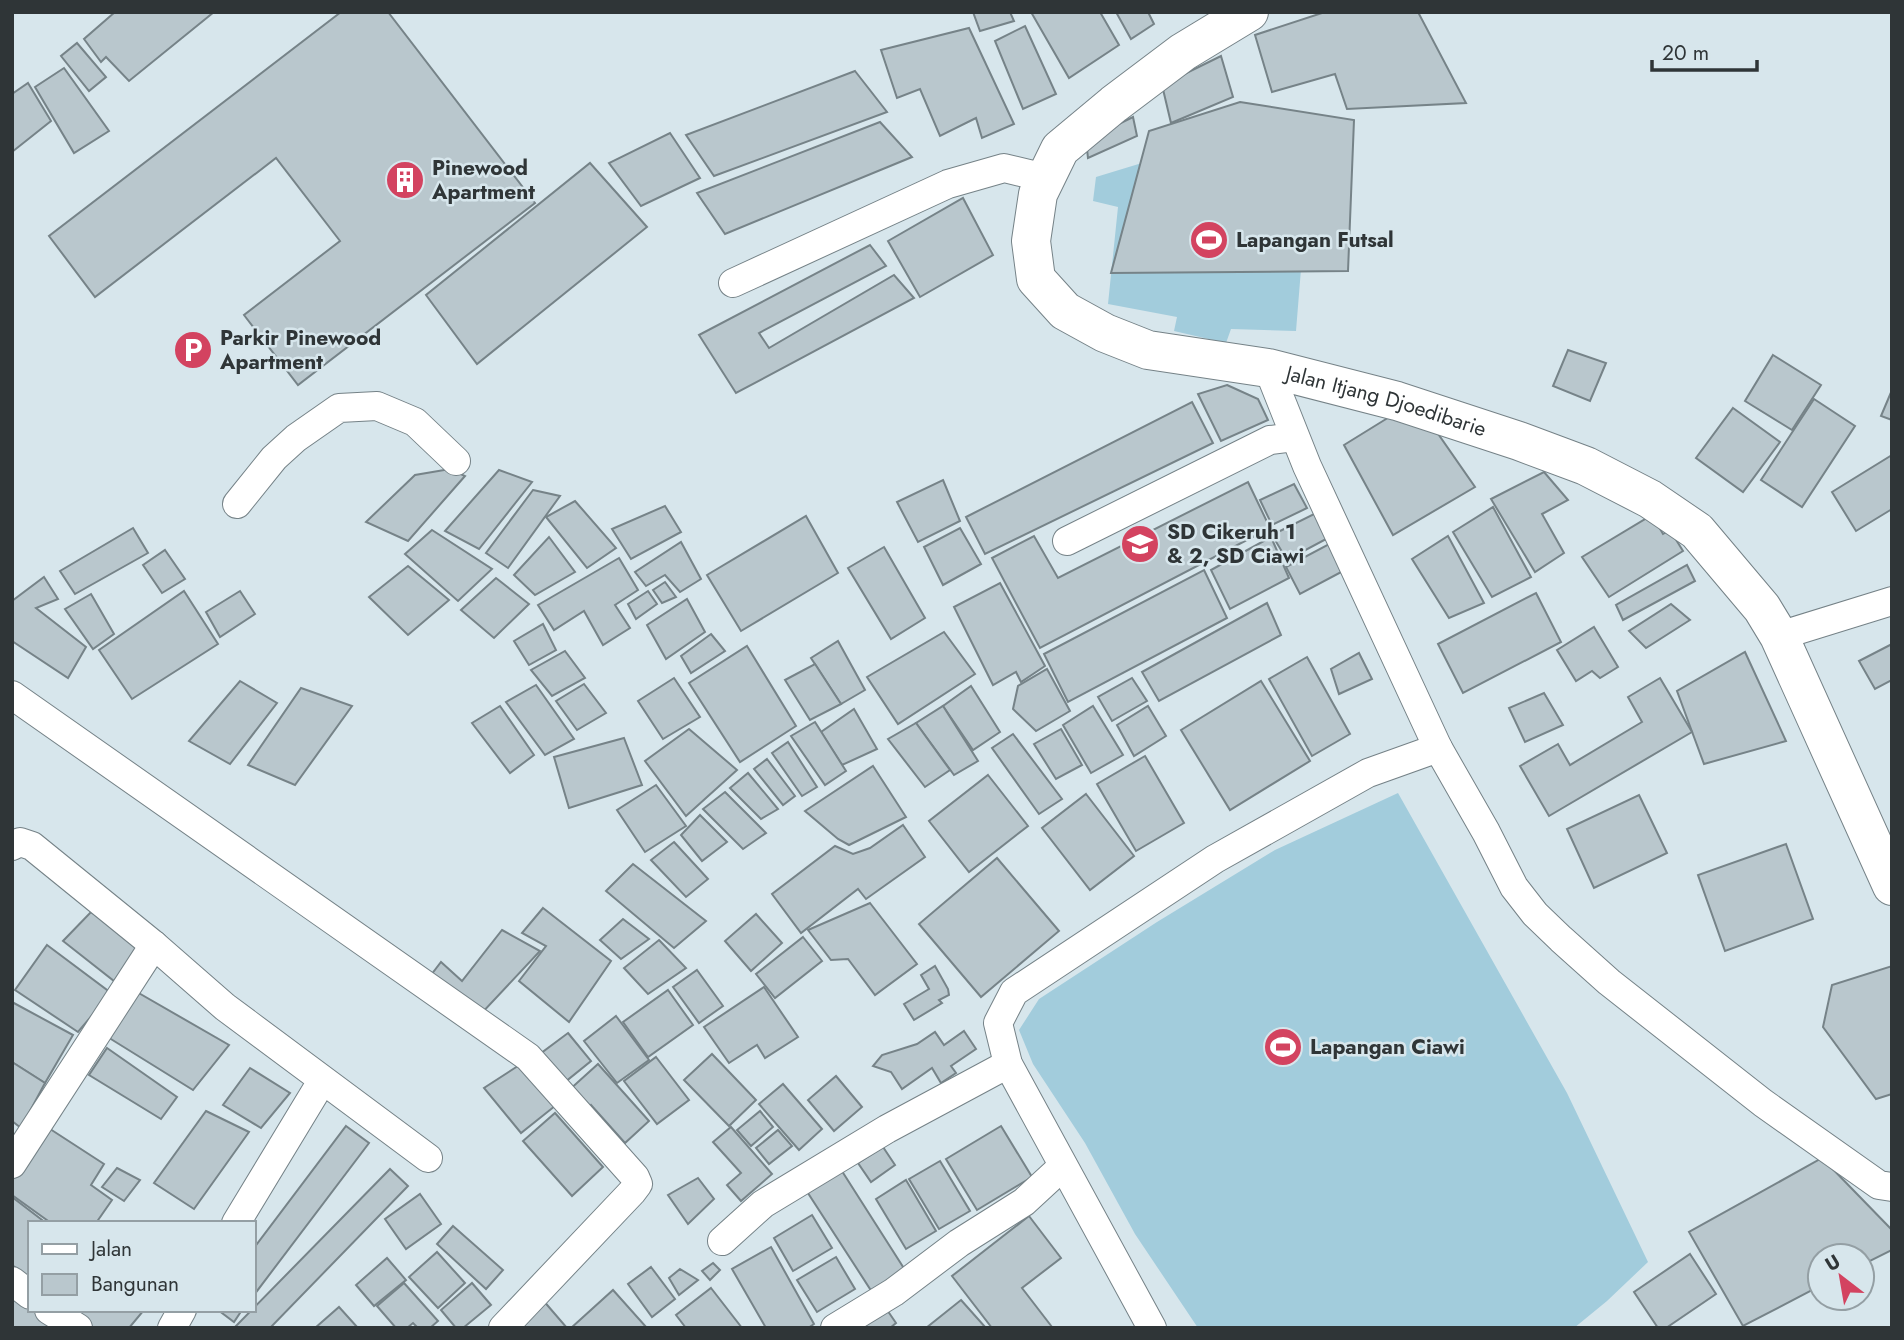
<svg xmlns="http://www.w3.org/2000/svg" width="1904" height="1340" viewBox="0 0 1904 1340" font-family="Jost,sans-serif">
<rect width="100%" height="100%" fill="#d7e6ec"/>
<g fill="#a2ccdc">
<path d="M1178,152L1310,158L1296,331L1231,329L1226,343L1174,331L1177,317L1108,304L1118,207L1093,201L1096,177Z"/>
<path d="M1398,793L1567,1093L1648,1262L1607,1301L1574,1328H1198L1135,1234L1085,1143L1033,1064L1019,1030L1039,999L1157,922L1275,850Z"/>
</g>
<g fill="#b9c7cd" stroke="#768388" stroke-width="2">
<path d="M115,12H214L129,81L106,57L101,62L84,39Z"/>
<path d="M341,12H388L535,203L298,385L244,315L340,241L276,158L95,297L49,236Z"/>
<path d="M973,12H1010L1014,21L980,31Z"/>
<path d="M1031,12H1100L1119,45L1069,78Z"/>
<path d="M1116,12H1148L1154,24L1131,39Z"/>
<path d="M1325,12H1418L1466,103L1347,109L1335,74L1272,92L1255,35Z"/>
<path d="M1025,26L1056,94L1023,109L995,41Z"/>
<path d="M969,28L1014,124L982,138L976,118L940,136L920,89L897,98L881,50Z"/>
<path d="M77,43L106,77L89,91L61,56Z"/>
<path d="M1221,56L1233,97L1171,123L1162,85Z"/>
<path d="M64,68L109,131L74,153L35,87Z"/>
<path d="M855,71L887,112L714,176L686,135Z"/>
<path d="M28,83L51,121L12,152V94Z"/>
<path d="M1240,102L1354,120L1348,271L1111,273L1149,131Z"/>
<path d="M1133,117L1137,136L1088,158L1086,140Z"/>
<path d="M880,122L912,157L725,234L697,193Z"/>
<path d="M670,133L700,178L641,206L609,163Z"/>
<path d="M590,163L647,227L477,364L426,295Z"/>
<path d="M963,198L993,255L920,297L888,241Z"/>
<path d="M870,245L886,266L759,333L769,348L894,275L914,298L736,393L699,335Z"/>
<path d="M1568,350L1606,363L1590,401L1553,386Z"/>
<path d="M1773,355L1821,385L1792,430L1745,401Z"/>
<path d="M1227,385L1258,399L1268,420L1221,441L1198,394Z"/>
<path d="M1892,390V420L1881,416Z"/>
<path d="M1814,399L1855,426L1802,507L1761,480Z"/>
<path d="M1192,402L1213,443L985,554L966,517Z"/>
<path d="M1733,408L1780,442L1743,492L1696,458Z"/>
<path d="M1399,411L1427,418L1475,487L1393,535L1344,445Z"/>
<path d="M1892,455V509L1856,531L1832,492Z"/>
<path d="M450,469L465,476L408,541L366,522L415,475Z"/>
<path d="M499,470L532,482L479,549L445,531Z"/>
<path d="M1544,472L1568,500L1542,514L1564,553L1535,572L1491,499Z"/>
<path d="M943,480L960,521L918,542L897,502Z"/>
<path d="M1248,482L1270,528L1040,648L992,558L1034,536L1058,578Z"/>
<path d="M1294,484L1307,508L1272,525L1260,500Z"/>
<path d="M533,490L560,496L508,568L486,553Z"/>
<path d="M575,501L616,548L587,568L546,517Z"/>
<path d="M665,506L681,532L631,559L612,529Z"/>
<path d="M1493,507L1531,577L1492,597L1453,532Z"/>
<path d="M1316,513L1328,538L1287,560L1272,535Z"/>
<path d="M1652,515L1663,534L1670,530L1683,551L1609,597L1582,557Z"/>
<path d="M806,516L838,573L741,631L707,575Z"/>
<path d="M133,528L148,553L75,594L60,571Z"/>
<path d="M960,528L981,564L943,585L924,547Z"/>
<path d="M432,530L492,569L458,601L405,554Z"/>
<path d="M1448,536L1484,603L1449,618L1412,559Z"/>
<path d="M549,537L575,572L535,595L514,575Z"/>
<path d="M1271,537L1289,578L1230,609L1211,570Z"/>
<path d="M681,542L701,579L680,592L665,575L646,586L635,572Z"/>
<path d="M1331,543L1345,570L1300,594L1286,567Z"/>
<path d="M884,547L925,618L891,639L848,568Z"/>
<path d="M165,550L185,579L162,593L143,565Z"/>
<path d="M619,558L638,590L615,605L630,628L603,645L584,611L554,630L538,605Z"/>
<path d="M1687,565L1695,581L1623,620L1616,605Z"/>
<path d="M408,566L449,600L408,635L369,597Z"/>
<path d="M1204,570L1227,618L1068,702L1044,654Z"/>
<path d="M44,577L58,599L36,608L86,647L68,678L12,641V601Z"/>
<path d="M496,578L529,604L494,638L461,610Z"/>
<path d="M665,582L676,597L662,603L653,590Z"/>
<path d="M1000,583L1045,666L1021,682L1016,672L993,685L954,607Z"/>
<path d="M184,591L218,644L132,699L99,650Z"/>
<path d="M240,591L255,614L220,637L206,612Z"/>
<path d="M648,591L657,604L636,619L628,604Z"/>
<path d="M1536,593L1561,642L1463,693L1438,644Z"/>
<path d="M91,594L114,634L93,649L65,609Z"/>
<path d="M687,599L705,632L666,659L647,625Z"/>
<path d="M1267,603L1281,635L1159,701L1142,672Z"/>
<path d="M1671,604L1690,620L1646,648L1629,631Z"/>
<path d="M543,624L556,650L529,665L514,641Z"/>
<path d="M1594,627L1618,667L1600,678L1592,671L1576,681L1557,650Z"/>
<path d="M944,632L975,674L898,724L867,677Z"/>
<path d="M711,634L725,651L691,673L681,656Z"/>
<path d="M838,641L865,690L841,704L811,658Z"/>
<path d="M1892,644V680L1875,689L1859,661Z"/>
<path d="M747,646L796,726L740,762L689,683Z"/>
<path d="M565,651L585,678L552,696L531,670Z"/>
<path d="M1745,652L1786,741L1704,764L1677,691Z"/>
<path d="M1359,653L1372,679L1339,694L1331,669Z"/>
<path d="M1307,657L1350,734L1312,756L1269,679Z"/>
<path d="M815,664L841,704L810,720L785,680Z"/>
<path d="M1047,669L1070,711L1036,731L1013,709L1018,686Z"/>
<path d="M674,678L700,717L663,739L638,701Z"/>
<path d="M1132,678L1147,701L1112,721L1098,697Z"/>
<path d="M1660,678L1692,732L1549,816L1520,766L1558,744L1570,765L1642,722L1628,697Z"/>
<path d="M240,681L277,703L230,764L189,741Z"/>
<path d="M1261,681L1310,761L1230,810L1181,730Z"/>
<path d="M584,684L606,713L577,730L556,701Z"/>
<path d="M536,685L574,739L545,755L506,702Z"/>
<path d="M971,686L1000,732L973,750L943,706Z"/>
<path d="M301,688L352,706L295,785L248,765Z"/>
<path d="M1544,693L1563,725L1525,742L1509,708Z"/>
<path d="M500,706L534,755L510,773L472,723Z"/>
<path d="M943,706L978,761L954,775L916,723Z"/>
<path d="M1093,706L1123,755L1091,773L1063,725Z"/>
<path d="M1148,706L1166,736L1134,756L1117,725Z"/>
<path d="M854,709L877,749L842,765L821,732Z"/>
<path d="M815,722L846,771L825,785L791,736Z"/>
<path d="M916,723L950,770L925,787L888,739Z"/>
<path d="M689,729L737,770L686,816L645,761Z"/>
<path d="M1061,729L1082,765L1056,779L1034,744Z"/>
<path d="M1013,734L1062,799L1039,814L992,748Z"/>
<path d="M624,738L642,785L569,808L554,757Z"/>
<path d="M788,742L817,787L802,796L772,753Z"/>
<path d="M1145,756L1184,823L1136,851L1097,784Z"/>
<path d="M767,759L795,796L783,805L754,769Z"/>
<path d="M873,766L906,817L849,845L838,839L805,811Z"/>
<path d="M748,773L778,809L761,819L730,788Z"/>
<path d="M988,775L1028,826L969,872L929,821Z"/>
<path d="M656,785L686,826L645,852L617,810Z"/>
<path d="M725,792L766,833L743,849L703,809Z"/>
<path d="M1086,794L1134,856L1090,890L1042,828Z"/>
<path d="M1639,795L1667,853L1594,888L1567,829Z"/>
<path d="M700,815L727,842L702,861L681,835Z"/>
<path d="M903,825L925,857L866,899L858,889L801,933L772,894L835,846L853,854L870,848Z"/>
<path d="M674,842L708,879L686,897L651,860Z"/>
<path d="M1786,844L1813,919L1725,951L1698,875Z"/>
<path d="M997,858L1059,931L981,997L919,924Z"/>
<path d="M633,864L706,921L674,948L606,891Z"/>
<path d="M870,903L917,964L875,995L848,959L831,960L808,930Z"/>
<path d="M543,908L611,961L569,1022L519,981L546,946L522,933Z"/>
<path d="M91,912L141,945L114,981L63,941Z"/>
<path d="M756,914L782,943L751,971L725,941Z"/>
<path d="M623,919L649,939L621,959L600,940Z"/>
<path d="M502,930L540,951L480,1015L428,979L441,962L462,981Z"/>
<path d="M803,937L822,961L775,998L756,974Z"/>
<path d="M659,940L686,968L648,994L624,968Z"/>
<path d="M47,945L111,993L78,1032L15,990Z"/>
<path d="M935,966L948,989L949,995L939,1000L942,1003L914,1020L904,1004L929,989L921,975Z"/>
<path d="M1892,966V1094L1876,1099L1823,1027L1832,985Z"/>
<path d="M697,970L723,1006L699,1023L673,987Z"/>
<path d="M764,987L798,1037L765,1058L757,1045L729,1063L704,1027Z"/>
<path d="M130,988L229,1045L193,1090L106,1036Z"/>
<path d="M668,990L693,1025L648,1057L623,1022Z"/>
<path d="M12,1002L73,1035L45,1083L12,1062Z"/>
<path d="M616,1016L649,1060L617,1083L584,1041Z"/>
<path d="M964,1031L976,1049L951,1066L956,1073L941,1083L932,1068L902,1089L891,1072L873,1066L882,1055L917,1044L935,1032L944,1045Z"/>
<path d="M568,1033L591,1061L565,1082L540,1054Z"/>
<path d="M107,1048L177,1097L161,1119L89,1075Z"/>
<path d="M712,1054L756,1100L729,1126L684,1080Z"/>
<path d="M656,1057L689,1100L657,1124L624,1081Z"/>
<path d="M12,1062L45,1083L21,1128L12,1121Z"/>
<path d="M524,1062L560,1102L521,1133L484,1088Z"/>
<path d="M598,1064L649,1121L625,1143L591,1105L585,1111L568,1091Z"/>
<path d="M250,1068L290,1093L261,1128L223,1105Z"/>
<path d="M836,1076L862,1107L834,1131L808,1100Z"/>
<path d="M783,1084L822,1129L799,1150L759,1104Z"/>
<path d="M206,1111L249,1132L194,1209L154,1183Z"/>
<path d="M760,1111L773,1127L751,1146L737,1130Z"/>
<path d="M555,1113L603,1167L572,1196L523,1141Z"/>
<path d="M346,1126L369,1143L254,1295V1248Z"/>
<path d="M1001,1126L1032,1177L977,1210L946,1159Z"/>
<path d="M47,1127L104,1164L91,1185L112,1200L96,1223H51L12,1195V1178Z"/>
<path d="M731,1127L772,1174L741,1201L727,1185L741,1173L713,1142Z"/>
<path d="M778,1130L792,1146L769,1164L756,1148Z"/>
<path d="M883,1147L895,1165L871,1182L858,1163Z"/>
<path d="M1822,1158L1892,1230V1250L1862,1265V1256H1820V1286L1743,1326L1689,1232Z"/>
<path d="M940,1161L970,1211L939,1229L909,1179Z"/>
<path d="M117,1168L140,1180L124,1201L102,1187Z"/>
<path d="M840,1168L905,1270L872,1292L806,1190Z"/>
<path d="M390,1169L408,1186L270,1328H234Z"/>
<path d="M698,1178L714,1199L688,1224L668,1195Z"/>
<path d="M906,1180L936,1231L906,1249L876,1199Z"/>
<path d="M420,1194L441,1224L406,1249L385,1219Z"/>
<path d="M12,1197L46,1223H30V1278L12,1265Z"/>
<path d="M812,1215L832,1248L793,1271L774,1238Z"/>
<path d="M1029,1216L1061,1258L1022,1288L1052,1327L992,1328L952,1276Z"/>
<path d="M453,1226L503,1270L486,1289L437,1244Z"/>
<path d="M771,1247L814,1324L808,1328H766L732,1269Z"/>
<path d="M437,1252L465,1283L438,1308L409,1277Z"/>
<path d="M1690,1254L1716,1294L1666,1328H1658L1634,1292Z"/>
<path d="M836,1257L855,1289L817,1312L797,1280Z"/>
<path d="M387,1258L406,1280L374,1306L356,1285Z"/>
<path d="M713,1263L720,1270L710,1280L702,1271Z"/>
<path d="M651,1267L675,1299L652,1317L628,1284Z"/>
<path d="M680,1269L698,1280L679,1295L669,1278Z"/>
<path d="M404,1283L438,1321L430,1328H418L413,1323L407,1328H396L377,1306Z"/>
<path d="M472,1283L491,1305L463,1328H456L441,1310Z"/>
<path d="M711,1288L742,1328H686L676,1315Z"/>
<path d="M613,1290L647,1328H571Z"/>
<path d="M12,1297L30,1307V1310H35L63,1328H12Z"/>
<path d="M542,1299L567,1328H510Z"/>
<path d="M961,1300L986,1328H926Z"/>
<path d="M883,1304L896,1323L890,1328L850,1327Z"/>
<path d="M339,1307L358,1328H315Z"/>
<path d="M71,1310H144L129,1328H93Z"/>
<path d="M218,1310H242L234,1322Z"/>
</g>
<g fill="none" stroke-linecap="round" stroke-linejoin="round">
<defs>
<g id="minor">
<path d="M733,283L948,184L1004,168L1046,178"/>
<path d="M1268,368L1307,466L1438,748L1486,832L1514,887L1535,914L1561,939L1609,982L1763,1103L1879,1185L1892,1187"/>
<path d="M237,504L274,458L296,438L339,408L377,406L415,422L456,461"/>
<path d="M1067,541L1270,440L1294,437"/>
<path d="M1779,636L1892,601"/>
<path d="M12,695L528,1057L635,1177L638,1184L632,1192L503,1328"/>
<path d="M12,846L20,842L32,846L154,945"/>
<path d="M12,1164L154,945L225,1007L428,1158"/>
<path d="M236,1223L322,1081"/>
<path d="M722,1241L763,1204L887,1129L1008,1064"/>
<path d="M12,1281L30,1295"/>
<path d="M49,1310L78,1328"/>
<path d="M172,1328L182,1310"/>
<path d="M835,1328L894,1292L959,1243L1024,1202L1063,1166"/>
<path d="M1152,1328L1008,1064L998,1023L1014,992L1215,859L1368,773L1438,748"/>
</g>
<g id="secondary">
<path id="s1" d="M1249,12L1183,52L1114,104L1060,149L1038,194L1031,241L1036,279L1065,311L1105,333L1148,350L1268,368L1397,401L1519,441L1586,466L1650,499L1697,531L1762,608L1779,636L1892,886"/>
</g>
</defs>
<use href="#minor" stroke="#758287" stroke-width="30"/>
<use href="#secondary" stroke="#758287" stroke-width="40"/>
<use href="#minor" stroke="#fff" stroke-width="28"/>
<use href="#secondary" stroke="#fff" stroke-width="38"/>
</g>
<defs>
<symbol id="building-disc" viewBox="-11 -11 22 22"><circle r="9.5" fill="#d34360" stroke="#d7e6ec"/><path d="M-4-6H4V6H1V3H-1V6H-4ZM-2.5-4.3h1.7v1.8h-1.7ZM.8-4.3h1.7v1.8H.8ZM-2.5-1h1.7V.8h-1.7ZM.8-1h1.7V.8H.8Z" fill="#fff"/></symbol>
<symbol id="stadium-disc" viewBox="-11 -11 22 22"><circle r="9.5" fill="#d34360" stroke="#d7e6ec"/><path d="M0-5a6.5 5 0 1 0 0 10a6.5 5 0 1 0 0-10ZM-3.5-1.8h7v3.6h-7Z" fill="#fff"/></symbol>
<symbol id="parking-disc" viewBox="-11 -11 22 22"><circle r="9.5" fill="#d34360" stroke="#d7e6ec"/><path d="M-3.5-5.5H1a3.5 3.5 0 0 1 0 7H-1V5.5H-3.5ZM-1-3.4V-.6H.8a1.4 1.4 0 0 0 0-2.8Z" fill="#fff"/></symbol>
<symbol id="school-disc" viewBox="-11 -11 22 22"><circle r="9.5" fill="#d34360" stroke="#d7e6ec"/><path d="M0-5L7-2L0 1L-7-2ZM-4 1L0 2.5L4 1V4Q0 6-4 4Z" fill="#fff"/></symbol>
</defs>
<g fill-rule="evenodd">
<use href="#building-disc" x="383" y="158" width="44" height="44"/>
<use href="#stadium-disc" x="1187" y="218" width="44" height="44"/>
<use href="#parking-disc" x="171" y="328" width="44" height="44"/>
<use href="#school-disc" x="1118" y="522" width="44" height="44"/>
<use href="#stadium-disc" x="1261" y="1025" width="44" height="44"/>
</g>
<g text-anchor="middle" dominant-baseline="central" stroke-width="5" stroke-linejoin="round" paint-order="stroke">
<g font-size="21" font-weight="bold" fill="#2f3537" stroke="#d7e6ec" text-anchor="start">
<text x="432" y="168">Pinewood<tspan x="432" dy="24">Apartment</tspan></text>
<text x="1236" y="240">Lapangan Futsal</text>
<text x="220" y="338">Parkir Pinewood<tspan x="220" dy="24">Apartment</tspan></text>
<text x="1167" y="532">SD Cikeruh 1<tspan x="1167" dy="24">&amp; 2, SD Ciawi</tspan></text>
<text x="1310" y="1047">Lapangan Ciawi</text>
</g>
<g font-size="21" fill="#2f3537" stroke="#d7e6ec">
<text stroke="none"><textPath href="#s1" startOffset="749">Jalan Itjang Djoedibarie</textPath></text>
</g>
</g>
<rect width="1904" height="1340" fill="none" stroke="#2f3537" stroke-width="28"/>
<rect x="28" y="1221" width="228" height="91" fill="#d7e6ec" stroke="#949fa4" stroke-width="2"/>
<rect x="42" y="1244" width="35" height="10" fill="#ffffff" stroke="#949fa4" stroke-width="2"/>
<text x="91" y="1256" font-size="21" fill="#2f3537">Jalan</text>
<rect x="42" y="1274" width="35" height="21" fill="#b9c7cd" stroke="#949fa4" stroke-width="2"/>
<text x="91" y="1291" font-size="21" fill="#2f3537">Bangunan</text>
<g transform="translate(1841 1277) rotate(329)"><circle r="33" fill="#d7e6ec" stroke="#949fa4" stroke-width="2"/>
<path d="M0-5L12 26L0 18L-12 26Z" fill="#d34360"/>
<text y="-10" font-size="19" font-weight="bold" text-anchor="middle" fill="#2f3537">U</text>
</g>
<path d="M1652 60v10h105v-10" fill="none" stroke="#2f3537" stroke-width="3.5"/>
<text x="1662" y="60" font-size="21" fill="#2f3537" stroke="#d7e6ec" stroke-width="5" paint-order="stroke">20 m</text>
</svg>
